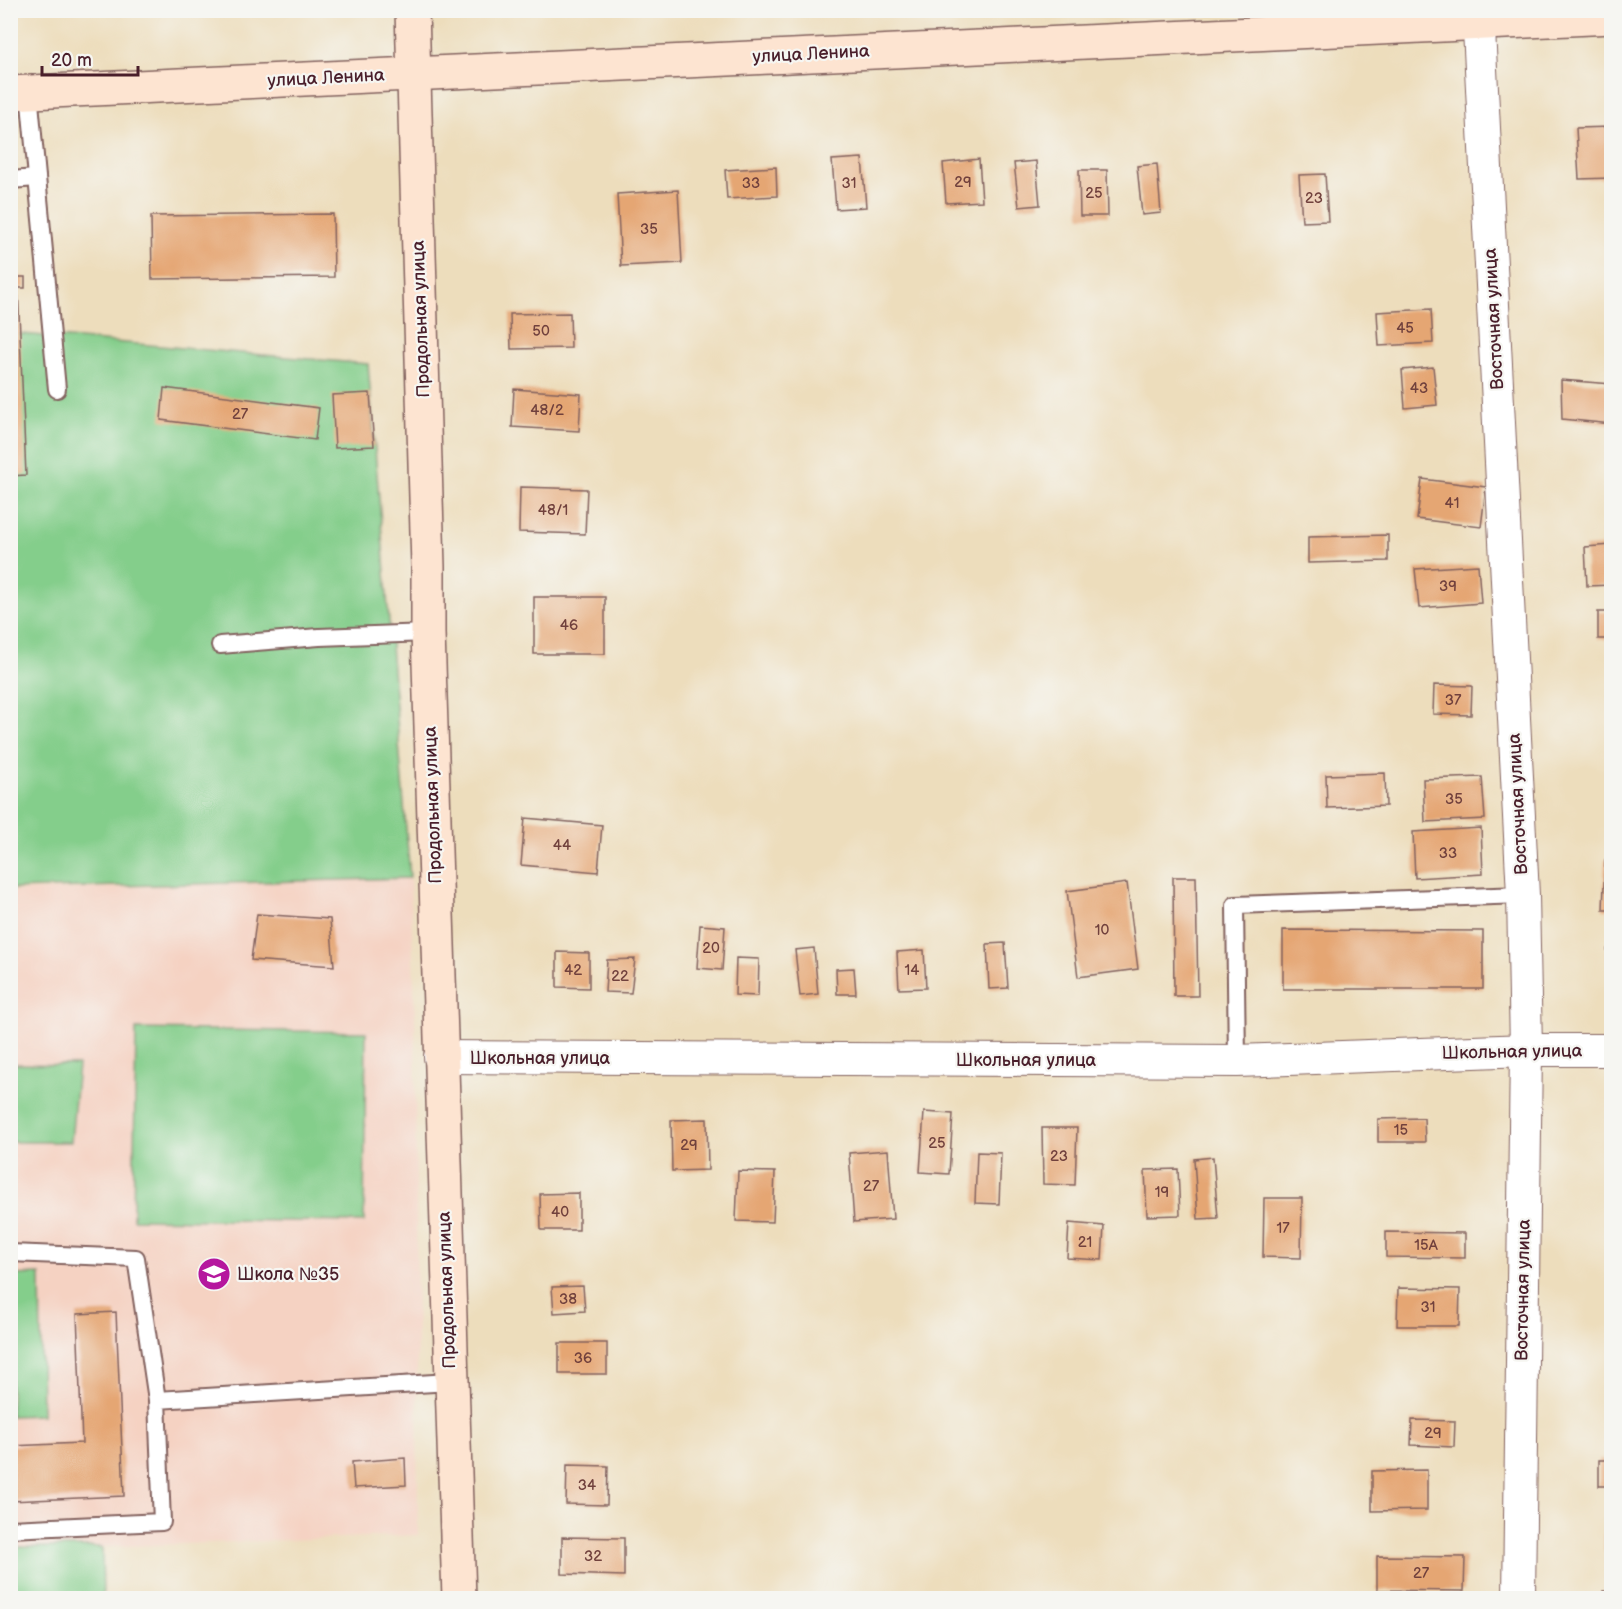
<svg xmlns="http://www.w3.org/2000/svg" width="1622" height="1609" viewBox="0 0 1622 1609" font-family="'Balsamiq Sans',sans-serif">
<rect width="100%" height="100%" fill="#f6f6f2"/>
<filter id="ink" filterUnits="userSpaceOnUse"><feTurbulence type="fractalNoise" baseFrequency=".0167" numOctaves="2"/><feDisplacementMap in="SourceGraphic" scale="12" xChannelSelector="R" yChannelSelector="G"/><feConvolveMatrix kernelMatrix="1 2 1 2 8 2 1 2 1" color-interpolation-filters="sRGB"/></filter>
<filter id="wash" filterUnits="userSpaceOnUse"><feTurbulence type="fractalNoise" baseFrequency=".008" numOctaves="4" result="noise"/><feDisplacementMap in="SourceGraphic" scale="24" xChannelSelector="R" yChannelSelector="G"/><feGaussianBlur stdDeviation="1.35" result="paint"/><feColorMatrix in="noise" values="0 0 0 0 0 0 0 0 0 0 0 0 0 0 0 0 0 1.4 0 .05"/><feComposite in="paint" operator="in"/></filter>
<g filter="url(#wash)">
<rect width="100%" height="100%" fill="#edddbc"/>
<path fill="#f5d2c2" d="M410,878L415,1012L418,1535L103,1547L11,1598L10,891Z"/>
<g fill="#84ce8b" stroke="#67765b" stroke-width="1.5">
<path d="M10,333L368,364L410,878L11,889Z"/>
<path d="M136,1029L366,1032L364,1222L133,1219Z"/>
<path d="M11,1064L78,1065L71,1142H11Z"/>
<path d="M40,1274L42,1415L11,1416V1275Z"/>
<path d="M10,1547H102L103,1598H11Z"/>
</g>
<g id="blocks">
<g fill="#e5a673">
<path d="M1612,127V178L1579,179L1576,128Z"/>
<path d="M862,158L866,207L836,209L832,160Z"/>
<path d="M979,159L982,201L946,203L943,163Z"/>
<path d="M1036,161L1040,205L1019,207L1014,163Z"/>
<path d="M1157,164L1161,213L1142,215L1137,166Z"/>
<path d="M776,167L777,196L727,199L725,170Z"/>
<path d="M1079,170H1107L1108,216H1080Z"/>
<path d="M1325,174L1328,221L1302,222L1299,175Z"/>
<path d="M678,190L682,263L621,266L617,194Z"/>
<path d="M10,206H17V228H15L17,277H25V288H18L26,475L10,476Z"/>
<path d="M333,214L334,277L152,279L151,216Z"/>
<path d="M1431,309L1433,343L1379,346L1377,312Z"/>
<path d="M570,313L571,348L511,349L510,314Z"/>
<path d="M1433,367L1437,405L1405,408L1402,370Z"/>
<path d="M1561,380L1612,384V424L1562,419Z"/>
<path d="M164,388L319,408L315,440L161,420Z"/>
<path d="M514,389L581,394L579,431L512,427Z"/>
<path d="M370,393L374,446L335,448L332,395Z"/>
<path d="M1422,479L1486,487L1481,527L1417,519Z"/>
<path d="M520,487L587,489L585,534L519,532Z"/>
<path d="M1388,535V561L1308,563V537Z"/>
<path d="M1612,545V585L1587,586L1585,547Z"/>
<path d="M1478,565L1481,603L1419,608L1415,569Z"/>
<rect x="534" y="597" width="71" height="57"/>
<rect x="1598" y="612" width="14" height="27"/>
<path d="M1434,685L1472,686L1471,715L1433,714Z"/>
<path d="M1385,773L1386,806L1327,808L1326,775Z"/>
<path d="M1482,777L1485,819L1425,822L1423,779Z"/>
<path d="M1609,815H1612V834H1610Z"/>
<path d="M525,818L602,825L598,872L521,865Z"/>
<path d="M1481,828L1483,874L1415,878L1413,832Z"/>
<path d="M1605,860H1612V910H1603Z"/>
<path d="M1173,877H1196L1198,996H1174Z"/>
<path d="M1127,883L1138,969L1078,977L1067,891Z"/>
<path d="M257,914L330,919L334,966L251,960Z"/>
<path d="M700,925L725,927L722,970L697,968Z"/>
<path d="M1283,930L1483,931V989H1283Z"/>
<path d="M1005,943L1008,988L989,989L987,944Z"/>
<path d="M814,948L818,994L800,996L795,950Z"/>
<path d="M1607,949H1612V992H1610Z"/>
<path d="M924,950L926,988L899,989L897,952Z"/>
<path d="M557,952L589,953V988L557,987Z"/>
<path d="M736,958L759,959L758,996L735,995Z"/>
<path d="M635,959L631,993L605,992L607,960Z"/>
<path d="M854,968L856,994H837L836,969Z"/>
<path d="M924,1112L953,1114L949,1174L920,1172Z"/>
<path d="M1424,1118L1425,1142H1378V1119Z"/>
<path d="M707,1119L708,1170L672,1171L671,1120Z"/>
<path d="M1042,1128H1077L1075,1185L1043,1184Z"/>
<path d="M888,1150L893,1219L854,1222L849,1153Z"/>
<path d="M977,1152L1001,1153L999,1204L975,1203Z"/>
<path d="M1213,1157L1218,1218L1198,1219L1194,1159Z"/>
<path d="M1178,1169L1180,1215L1147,1216L1145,1170Z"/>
<path d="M738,1171L775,1172L773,1222L736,1221Z"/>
<path d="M579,1193V1230H541L540,1194Z"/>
<path d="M1264,1198H1302L1301,1258L1263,1257Z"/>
<path d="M1069,1223L1104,1226L1102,1260L1067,1258Z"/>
<path d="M1386,1232L1465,1233V1258L1386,1257Z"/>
<path d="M583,1286L585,1311L554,1313L552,1287Z"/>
<path d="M1398,1288L1460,1289L1459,1326H1397Z"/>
<path d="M116,1312L124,1496L10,1501V1446L82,1443L77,1314Z"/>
<rect x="559" y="1343" width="48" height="31"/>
<path d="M1412,1420L1455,1421L1454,1447L1411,1445Z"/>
<path d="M405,1458L406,1485L354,1488L352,1462Z"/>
<rect x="1599" y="1460" width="13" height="26"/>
<path d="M567,1465L608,1466L607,1505L566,1504Z"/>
<path d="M1427,1470V1510L1372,1511V1471Z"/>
<rect x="1604" y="1519" width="8" height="33"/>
<path d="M562,1537L624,1538V1576L562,1574Z"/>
<path d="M1377,1556L1465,1557L1464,1591L1377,1590Z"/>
<rect x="1604" y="1591" width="8" height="7"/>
<path d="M418,1596L419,1598H396V1597Z"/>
</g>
</g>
</g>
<g filter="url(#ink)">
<use href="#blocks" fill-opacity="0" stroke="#83625e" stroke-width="1.5"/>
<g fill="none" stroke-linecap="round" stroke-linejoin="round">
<defs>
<g id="lane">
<path d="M29,92L57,389"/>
<path d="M10,180L37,178"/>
<path d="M220,645L319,637L428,633"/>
<path d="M1237,1061L1235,905L1523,895"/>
<path d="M10,1253L136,1258L157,1400"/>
<path d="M10,1529L162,1522L157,1400L450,1382"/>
</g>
<g id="street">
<path d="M1478,10L1523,895L1526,1050L1519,1598"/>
<path d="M440,1057L1237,1061L1526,1050H1612"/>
</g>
<g id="secondary">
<path d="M412,10L428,567V633C437,955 446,1277 459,1598"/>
<path d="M10,93L1612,17"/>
</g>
</defs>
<use href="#lane" stroke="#83625e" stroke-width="20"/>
<use href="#street" stroke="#83625e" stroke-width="34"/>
<use href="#secondary" stroke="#83625e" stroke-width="36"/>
<use href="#lane" stroke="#fff" stroke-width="16"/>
<use href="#street" stroke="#fff" stroke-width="32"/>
<use href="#secondary" stroke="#fde4d1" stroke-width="33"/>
</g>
</g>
<defs>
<symbol id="school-disc" viewBox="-11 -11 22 22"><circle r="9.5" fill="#b5179e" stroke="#f6f6f2"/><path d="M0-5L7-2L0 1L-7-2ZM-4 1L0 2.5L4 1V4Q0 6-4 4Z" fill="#fff"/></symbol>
</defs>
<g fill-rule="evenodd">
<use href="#school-disc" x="195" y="1255" width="38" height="38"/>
</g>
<g text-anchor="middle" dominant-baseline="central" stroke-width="4.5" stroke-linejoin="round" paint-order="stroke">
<g font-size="15" fill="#71413d">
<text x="963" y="182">29</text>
<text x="751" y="183">33</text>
<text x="849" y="183">31</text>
<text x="1094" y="193">25</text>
<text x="1314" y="198">23</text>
<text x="649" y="229">35</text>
<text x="1405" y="328">45</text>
<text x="541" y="331">50</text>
<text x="1419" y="388">43</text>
<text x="547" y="410">48/2</text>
<text x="240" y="414">27</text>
<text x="1452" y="503">41</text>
<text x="553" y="510">48/1</text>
<text x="1448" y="586">39</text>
<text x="569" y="625">46</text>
<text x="1453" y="700">37</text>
<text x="1454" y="799">35</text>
<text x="562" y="845">44</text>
<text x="1448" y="853">33</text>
<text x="1102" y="930">10</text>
<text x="711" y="948">20</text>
<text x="573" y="970">42</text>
<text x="912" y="970">14</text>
<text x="620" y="976">22</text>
<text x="1401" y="1130">15</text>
<text x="937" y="1143">25</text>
<text x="689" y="1145">29</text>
<text x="1059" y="1156">23</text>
<text x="871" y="1186">27</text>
<text x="1162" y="1192">19</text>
<text x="560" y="1212">40</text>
<text x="1283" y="1228">17</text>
<text x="1085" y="1242">21</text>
<text x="1426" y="1245">15А</text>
<text x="568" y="1299">38</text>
<text x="1428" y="1307">31</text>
<text x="583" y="1358">36</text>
<text x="1433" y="1433">29</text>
<text x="587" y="1485">34</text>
<text x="593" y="1556">32</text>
<text x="1421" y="1573">27</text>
</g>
<g font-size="18" fill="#4a1f2b" stroke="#f6f6f2">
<text transform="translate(811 54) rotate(-3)">улица Ленина</text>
<text transform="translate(326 78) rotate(-3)">улица Ленина</text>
<text transform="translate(421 319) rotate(-92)">Продольная улица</text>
<text transform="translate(1494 319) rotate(-93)">Восточная улица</text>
<text transform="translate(1518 804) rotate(-93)">Восточная улица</text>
<text transform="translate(433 805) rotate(-92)">Продольная улица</text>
<text transform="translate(1512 1052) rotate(-1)">Школьная улица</text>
<text x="540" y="1058">Школьная улица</text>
<text x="1026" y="1060">Школьная улица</text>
<text transform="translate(447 1290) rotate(-92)">Продольная улица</text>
<text transform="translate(1523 1290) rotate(-89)">Восточная улица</text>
</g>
<g font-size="18" fill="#4a1f2b" stroke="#f6f6f2" text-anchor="start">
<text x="237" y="1274">Школа №35</text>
</g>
</g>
<rect width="1622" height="1609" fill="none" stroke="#f6f6f2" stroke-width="36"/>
<path d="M42 66v9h96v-9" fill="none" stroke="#4a1f2b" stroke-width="3"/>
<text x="51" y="66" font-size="18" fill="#4a1f2b" stroke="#f6f6f2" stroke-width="4.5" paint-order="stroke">20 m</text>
</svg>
